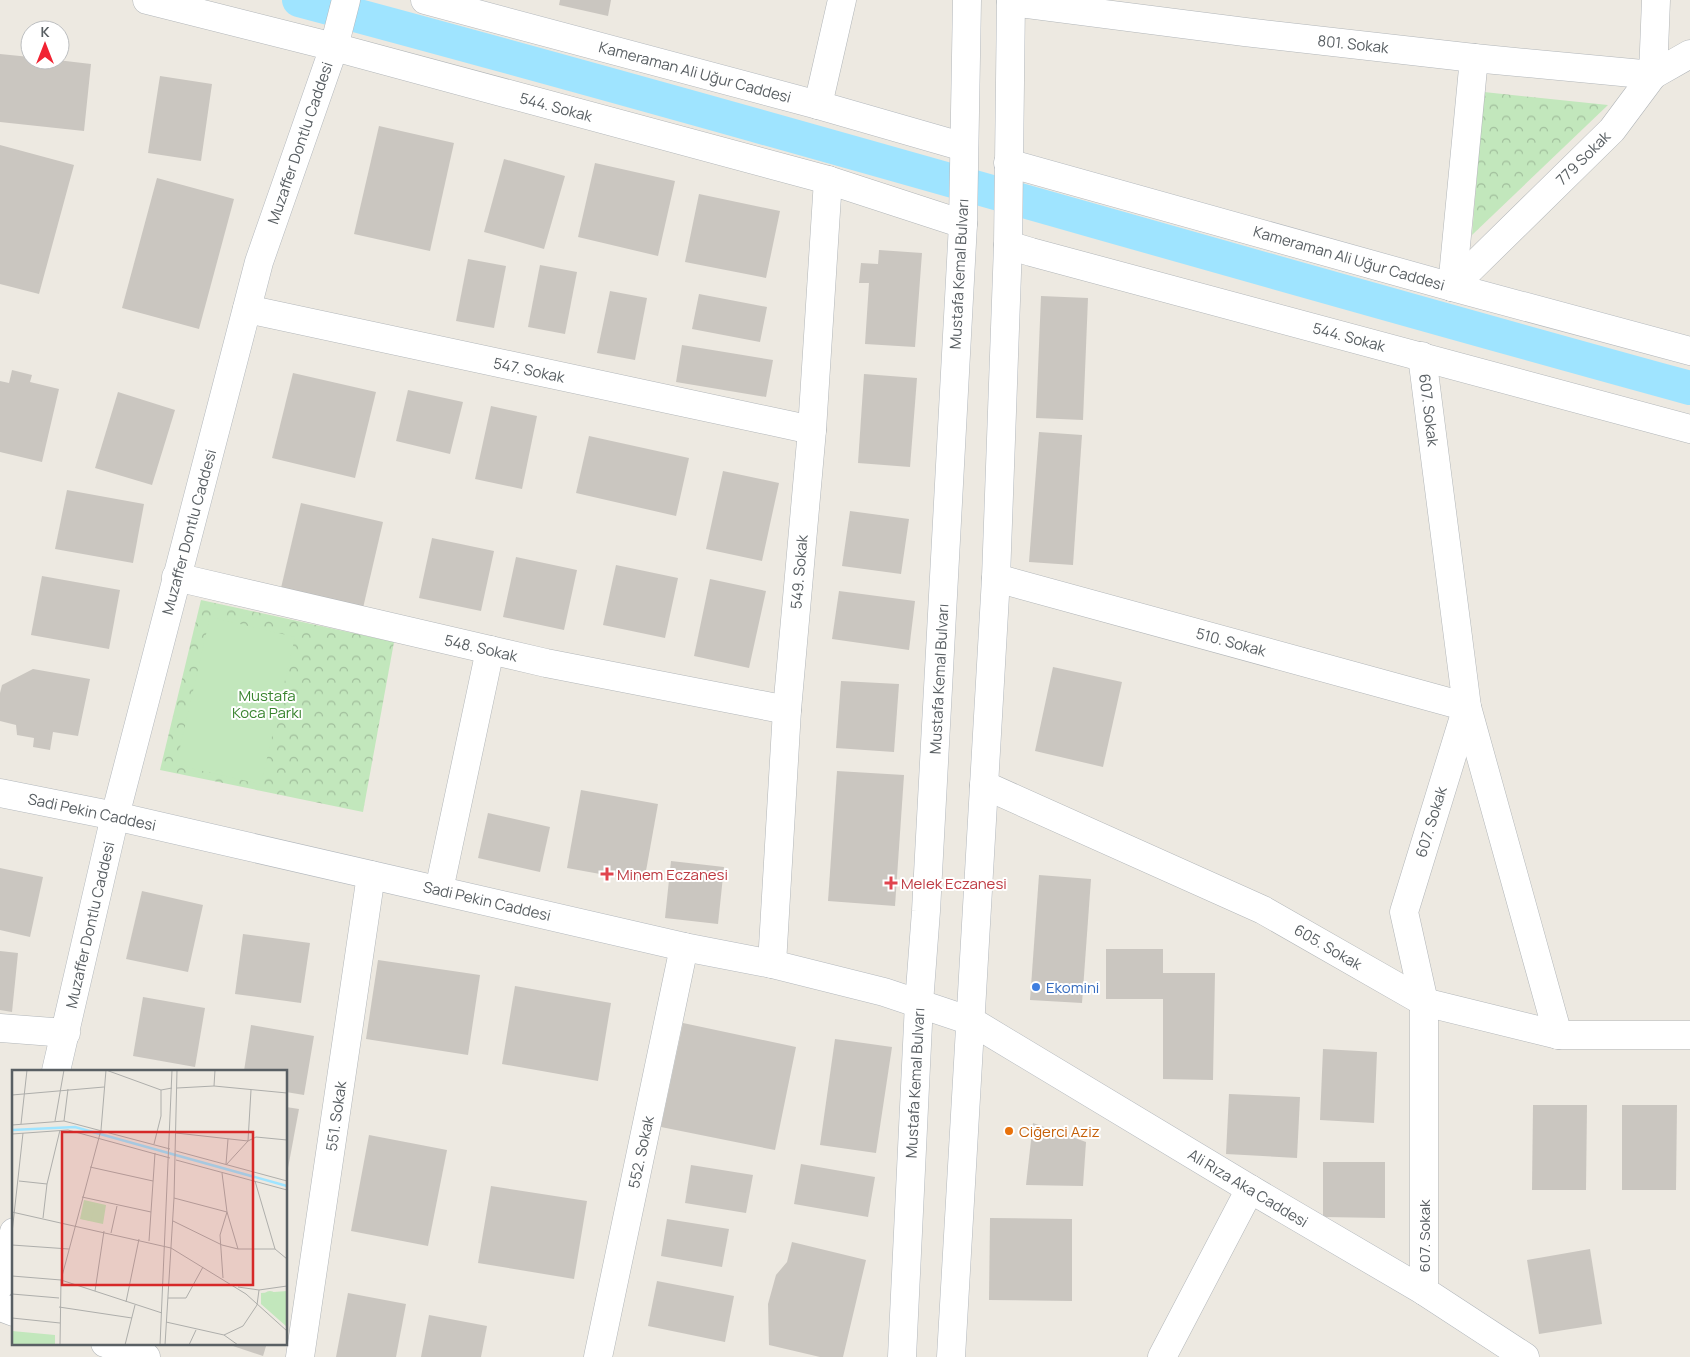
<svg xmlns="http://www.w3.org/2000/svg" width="1690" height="1357" viewBox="0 0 1690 1357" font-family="Manrope,sans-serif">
<defs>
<pattern id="park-crowns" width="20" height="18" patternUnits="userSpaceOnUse" patternTransform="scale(1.25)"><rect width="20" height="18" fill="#c2e7bc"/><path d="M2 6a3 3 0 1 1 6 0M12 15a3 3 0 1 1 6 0" fill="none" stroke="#a1be9c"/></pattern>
</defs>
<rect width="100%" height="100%" fill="#ede9e1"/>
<g fill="url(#park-crowns)">
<path d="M1484,92L1608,105L1472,235Z"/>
<path d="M201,600L394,642L363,812L160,770Z"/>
</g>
<path fill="#c2e7bc" d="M210,617L295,637L261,784L176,765Z"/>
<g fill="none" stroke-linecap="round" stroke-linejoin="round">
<path stroke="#9fe4ff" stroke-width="34" d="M299,0C764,124 1226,261 1690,388"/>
</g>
<g fill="#cac6c0">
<path d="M560,0H611L608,16L559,5Z"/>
<path d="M0,54L30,57V60H57L91,64L84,131L0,122Z"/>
<path d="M160,76L212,84L201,161L148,153Z"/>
<path d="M379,126L454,143L430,251L354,234Z"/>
<path d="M0,145L74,165L39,294L0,284Z"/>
<path d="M504,159L565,176L544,249L484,232Z"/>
<path d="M595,163L675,181L658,256L578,237Z"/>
<path d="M157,178L234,199L199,329L122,308Z"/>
<path d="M699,194L780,211L766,278L685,262Z"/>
<path d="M879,250L922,253L915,347L865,344L869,283H859L861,263L878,264Z"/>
<path d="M468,259L506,266L494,328L456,321Z"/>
<path d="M540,265L577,272L565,334L528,327Z"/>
<path d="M610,291L647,298L635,360L597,353Z"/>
<path d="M699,294L767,307L760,342L692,329Z"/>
<path d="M1041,296L1088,298L1083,420L1036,418Z"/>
<path d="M682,345L773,360L766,397L676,382Z"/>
<path d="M12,370L32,375L30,382L59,389L42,462L0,452V381L9,383Z"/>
<path d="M293,373L376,392L355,478L272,458Z"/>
<path d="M864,374L917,378L910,467L858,463Z"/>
<path d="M408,390L463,402L450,454L396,441Z"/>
<path d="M118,392L175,410L152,485L95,468Z"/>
<path d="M491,406L537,416L522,489L475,479Z"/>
<path d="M1039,432L1082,435L1073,565L1029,562Z"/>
<path d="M589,436L689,458L676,516L576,493Z"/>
<path d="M723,471L779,483L762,561L706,549Z"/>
<path d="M67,490L144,504L133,563L55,549Z"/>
<path d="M301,503L383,522L363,608L281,588Z"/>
<path d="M850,511L909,519L901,574L842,566Z"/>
<path d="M432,538L494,551L481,611L419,598Z"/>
<path d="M516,557L577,570L564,630L503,617Z"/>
<path d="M616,565L678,578L665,638L603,625Z"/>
<path d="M42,576L120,590L109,649L31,635Z"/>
<path d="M710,579L766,591L749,668L694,656Z"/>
<path d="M839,591L915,601L909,650L832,639Z"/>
<path d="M1053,667L1122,682L1103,767L1035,751Z"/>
<path d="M33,669L90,679L78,736L53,732L50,750L33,747L34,738L17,735L16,725L0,721V693L2,685Z"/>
<path d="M841,681L899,684L894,752L836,748Z"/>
<path d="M837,771L904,775L895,906L828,901Z"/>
<path d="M581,790L658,804L644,882L567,868Z"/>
<path d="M488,813L550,827L540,872L478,858Z"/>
<path d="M671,861L724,867L718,924L665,918Z"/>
<path d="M0,868L43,877L30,937L0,930Z"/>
<path d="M1039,875L1091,879L1082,1003L1030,1000Z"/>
<path d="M142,891L203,905L188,972L126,959Z"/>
<path d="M243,934L310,943L301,1003L235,994Z"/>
<path d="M1106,949H1163V973H1215L1213,1080L1163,1079V999H1106Z"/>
<path d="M0,951L18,953L12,1012L0,1010Z"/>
<path d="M378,960L480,975L468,1055L366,1039Z"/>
<path d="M515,986L611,1003L598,1081L502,1064Z"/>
<path d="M143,997L205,1008L195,1067L133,1056Z"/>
<path d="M683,1023L796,1047L775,1150L661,1127Z"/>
<path d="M251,1025L314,1036L304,1095L286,1092V1071H244Z"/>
<path d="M835,1039L892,1047L876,1153L820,1145Z"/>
<path d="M1323,1049L1377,1052L1374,1123L1320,1120Z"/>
<path d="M1229,1094L1300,1097L1297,1158L1226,1154Z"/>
<path d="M1533,1105H1587L1586,1190H1532Z"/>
<path d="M1622,1105H1677L1676,1190H1622Z"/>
<path d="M286,1107L299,1109L288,1168H286Z"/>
<path d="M1033,1123L1086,1142L1083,1186L1026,1185Z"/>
<path d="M369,1135L447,1150L428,1246L351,1231Z"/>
<path d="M1323,1162H1385V1218L1323,1217Z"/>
<path d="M801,1164L875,1177L868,1217L794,1204Z"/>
<path d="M691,1165L753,1175L746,1213L685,1203Z"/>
<path d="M491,1186L587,1201L574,1279L478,1263Z"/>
<path d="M990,1218L1072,1219V1301L989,1300Z"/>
<path d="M667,1219L729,1229L722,1267L661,1256Z"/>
<path d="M792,1242L866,1260L843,1357H820L769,1345L768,1304L776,1275L787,1262Z"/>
<path d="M1590,1249L1602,1324L1539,1334L1527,1260Z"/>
<path d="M657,1281L734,1296L725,1342L648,1326Z"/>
<path d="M348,1293L406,1304L396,1357H336Z"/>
<path d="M429,1315L487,1326L481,1357H421Z"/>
<path d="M224,1343H267L263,1356Z"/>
</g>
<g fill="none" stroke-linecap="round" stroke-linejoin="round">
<defs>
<g id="street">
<path d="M147,0L334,47L828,180L963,224"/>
<path d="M1011,2L1245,32L1474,58L1653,75L1690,54"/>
<path d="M818,105L842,0"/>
<path d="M1008,245L1031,252L1690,429"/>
<path d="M1452,287L1612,130L1653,75L1656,0"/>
<path d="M1452,287L1474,58"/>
<path d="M247,309L812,430"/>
<path d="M1422,356L1467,707L1404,912L1424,1002V1291"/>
<path d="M176,577L546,663L787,710"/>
<path d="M996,578L1467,707L1558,1035"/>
<path d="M984,785L1263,910L1424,1002L1558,1035H1690"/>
<path d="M439,890L490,650"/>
<path d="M772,964L787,710L812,430L828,180"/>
<path d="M0,1028L66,1033"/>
<path d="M0,1307L14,1312"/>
<path d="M105,1343L146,1357"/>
<path d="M300,1357L371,875"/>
<path d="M598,1357L684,947"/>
<path d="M1162,1357L1250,1189"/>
</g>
<g id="secondary">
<path d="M425,0L818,105L964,147"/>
<path d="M1008,163L1452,287L1690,351"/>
<path d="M0,793L115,816L684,947L772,964L884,992L971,1021L1250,1189L1424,1291L1525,1357"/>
<path d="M56,1071L115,816L259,262L334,47L346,0"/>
<path d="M0,1285L14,1232"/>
<path d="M902,1357L919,1003L926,911L963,224L967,0"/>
<path d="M951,1357L996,578L1008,245L1011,0"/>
</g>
</defs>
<use href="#street" stroke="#b2b6b9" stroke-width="29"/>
<use href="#secondary" stroke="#b3b8bd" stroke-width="29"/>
<use href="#street" stroke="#fff" stroke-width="28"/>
<use href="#secondary" stroke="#fff" stroke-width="28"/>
</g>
<g fill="#e0444e" stroke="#fff" stroke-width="2">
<path d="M604.5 866.5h5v5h5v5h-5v5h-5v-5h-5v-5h5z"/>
<path d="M888.5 875.5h5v5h5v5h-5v5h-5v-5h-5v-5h5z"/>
</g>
<circle fill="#3f7fe0" stroke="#fff" stroke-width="2" cx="1036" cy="987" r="5"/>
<circle fill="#e8710a" stroke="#fff" stroke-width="2" cx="1009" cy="1131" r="5"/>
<g text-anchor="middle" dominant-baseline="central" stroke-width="4" stroke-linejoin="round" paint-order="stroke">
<g font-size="15" fill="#595f63" stroke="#fff">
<text transform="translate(1353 44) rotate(6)">801. Sokak</text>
<text transform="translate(695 72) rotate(15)">Kameraman Ali Uğur Caddesi</text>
<text transform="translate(556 107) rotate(15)">544. Sokak</text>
<text transform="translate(300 143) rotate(-71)">Muzaffer Dontlu Caddesi</text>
<text transform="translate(1583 158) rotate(-45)">779 Sokak</text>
<text transform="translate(1349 258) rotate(16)">Kameraman Ali Uğur Caddesi</text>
<text transform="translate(959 274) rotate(-87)">Mustafa Kemal Bulvarı</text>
<text transform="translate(1349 337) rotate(15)">544. Sokak</text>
<text transform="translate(529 370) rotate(12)">547. Sokak</text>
<text transform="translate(1429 410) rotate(83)">607. Sokak</text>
<text transform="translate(189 532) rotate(-75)">Muzaffer Dontlu Caddesi</text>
<text transform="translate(799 572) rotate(-85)">549. Sokak</text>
<text transform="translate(1231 642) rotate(15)">510. Sokak</text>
<text transform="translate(481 648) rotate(13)">548. Sokak</text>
<text transform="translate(939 679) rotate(-87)">Mustafa Kemal Bulvarı</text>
<text transform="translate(92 812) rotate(12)">Sadi Pekin Caddesi</text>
<text transform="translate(1431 822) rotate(-73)">607. Sokak</text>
<text transform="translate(487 901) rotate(13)">Sadi Pekin Caddesi</text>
<text transform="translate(90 925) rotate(-77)">Muzaffer Dontlu Caddesi</text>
<text transform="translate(1328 947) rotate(30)">605. Sokak</text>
<text transform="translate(915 1083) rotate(-87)">Mustafa Kemal Bulvarı</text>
<text transform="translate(336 1116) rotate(-82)">551. Sokak</text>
<text transform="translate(641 1152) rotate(-78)">552. Sokak</text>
<text transform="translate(1248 1188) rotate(31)">Ali Rıza Aka Caddesi</text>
<text transform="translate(1424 1236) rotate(-90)">607. Sokak</text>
</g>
<g font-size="15" fill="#39842f" stroke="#fff">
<text x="267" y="695">Mustafa<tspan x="267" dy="17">Koca Parkı</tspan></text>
</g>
<g font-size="15" fill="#be3a42" stroke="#fff" text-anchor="start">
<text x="617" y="874">Minem Eczanesi</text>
<text x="901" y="883">Melek Eczanesi</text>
</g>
<g font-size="15" fill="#366cbe" stroke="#fff" text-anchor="start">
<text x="1046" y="987">Ekomini</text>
</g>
<g font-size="15" fill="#c56008" stroke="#fff" text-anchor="start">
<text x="1019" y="1131">Ciğerci Aziz</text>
</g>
</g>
<g transform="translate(12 1070)">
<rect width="275" height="275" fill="#ede9e1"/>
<path d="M0,261L43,265V275H0Z" fill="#c2e7bc"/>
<path d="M72,130L94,135L91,154L68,149ZM275,221V257L249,234V223Z" fill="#c2e7bc"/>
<path d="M74,132L83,134L79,151L70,149ZM251 228a7 7 0 1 1 14 0a7 7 0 1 1-14 0Z" fill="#c2e7bc"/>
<path fill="none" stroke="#9fe4ff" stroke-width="2.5" d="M0,60L63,57L275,116"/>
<path fill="none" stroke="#aeaeab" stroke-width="1" d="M202,16L203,0M165,18L202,16L275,23M0,25L92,17M43,51L52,0M52,51L56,19M9,54L15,0M0,55L52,51L158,79M164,63L236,71L244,67L275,70M0,64L56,60L158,88M142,74L149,46V20M164,81L275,111M164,90L275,120M214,94L216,69M214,95L236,71L239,20M78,97L141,111M210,103L215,142L208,165L211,208M7,111L35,114M243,111L263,179M70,127L139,142M162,128L215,142L226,179M0,142L159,178L234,224L275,261M31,148L35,114L48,60M161,151L210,175L226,179H263L275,189M0,163L11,63M99,163L105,136M137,171L143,83M0,175L57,179M0,206L49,210L150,243M226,217L247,220L275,216M83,221L92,161M0,224L47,228M156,228H174L191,197M114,232L127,169M47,237L120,248M0,248L48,253M154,252L212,265L226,275M212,265L231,256L245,235L247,220M48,275L49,210L89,60L94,0L149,20L160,18M113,275L123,235M148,275L160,0M153,275L162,128L165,0M177,275L184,260"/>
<path fill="#d62828" fill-opacity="0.15" stroke="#d62828" stroke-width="2.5" d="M50,62H241V215H50Z"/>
<rect width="275" height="275" fill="none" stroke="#595f63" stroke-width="2.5"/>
</g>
<g transform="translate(45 45)"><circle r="24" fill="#ffffff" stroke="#bdbfc1"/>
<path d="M0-4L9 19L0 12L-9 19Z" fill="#f12332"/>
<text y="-8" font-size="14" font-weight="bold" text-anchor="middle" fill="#595f63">K</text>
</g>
</svg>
